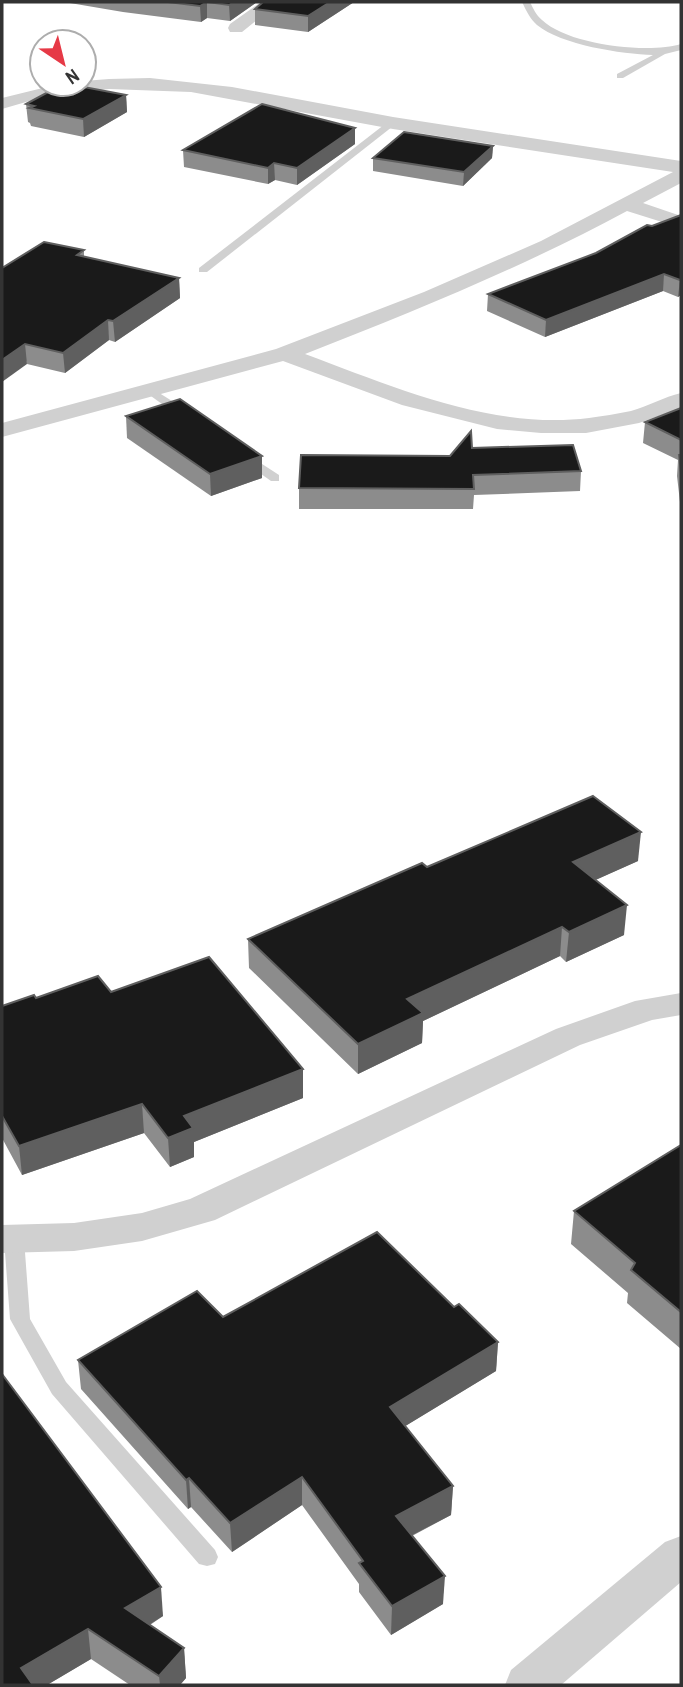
<svg xmlns="http://www.w3.org/2000/svg" width="683" height="1687" viewBox="0 0 683 1687" font-family="'Archivo Narrow',sans-serif">
<rect width="100%" height="100%" fill="#fff"/>
<g fill="none" stroke-linecap="round" stroke-linejoin="round">
<g fill="#d0d0d0" fill-rule="evenodd">
<path d="M522,2H530C533,8 536,15 542,20C568,45 648,54 681,44V50L665,54L623,78H617V74L653,55C622,54 561,45 537,25C530,19 526,10 522,2Z"/>
<path d="M389,121L397,123L207,272H199V268Z"/>
<path d="M148,386L188,411V417H180L144,391L142,389Z"/>
<path d="M245,453L279,475V481H271L241,460V454Z"/>
<path d="M14,1232L21,1234L24,1239L30,1319L66,1382L215,1550L218,1557L215,1564L207,1566L199,1564L52,1394L10,1319L4,1239L7,1234Z"/>
</g>
<g fill="#d0d0d0" fill-rule="evenodd">
<path d="M261,2H279L242,32H230L228,28L230,24Z"/>
<path d="M150,78L232,87L393,117L681,161V183L643,203L681,216V228L627,211C523,267 415,311 305,354C394,387 491,430 589,418C602,416 617,414 631,411C648,406 664,397 681,393V408L639,423L586,433H541L497,429L402,405L283,361L2,437V423L276,349L424,292L541,241L673,172L393,129L191,92L109,89L43,97L2,109V98L59,84H84V81L109,79Z"/>
<path d="M681,993V1015L652,1020L580,1045L215,1220L142,1241L74,1251L2,1253V1225L74,1223L142,1213L190,1199L556,1029L635,1001Z"/>
<path d="M681,1536V1582L561,1685H505L511,1670L665,1542Z"/>
</g>
</g>
<g fill="#8c8c8c">
<path d="M64,2H257L230,21L207,18L201,22L123,12Z"/>
<path d="M354,2L308,32L255,25V9Z"/>
<path d="M126,95L127,112L84,137L31,126L30,123L28,122L26,104Z"/>
<path d="M355,144L297,185L275,180L268,184L184,167L183,150Z"/>
<path d="M493,146L492,158L463,186L373,171V158Z"/>
<path d="M681,215V295L678,297L663,291L545,337L487,311L488,294L596,253L652,226Z"/>
<path d="M84,250V257L179,278L180,298L115,342L109,340L65,373L27,364L2,268Z"/>
<path d="M681,408V502H680L677,476L678,460L643,443L645,422Z"/>
<path d="M126,416L262,456V478L211,496L127,438Z"/>
<path d="M472,448L581,471L580,491L474,495L473,509H299V488L450,456Z"/>
<path d="M638,861L595,880L624,935L566,962L560,956L423,1021L422,1043L358,1074L249,968L248,939L427,867Z"/>
<path d="M111,992L303,1069V1098L194,1142V1157L170,1167L144,1133L22,1175L2,1138V1006L36,998Z"/>
<path d="M681,1145V1349L627,1303L628,1293L571,1244L574,1211Z"/>
<path d="M454,1307L498,1342L496,1371L405,1426L453,1486L451,1515L412,1536L443,1604L391,1635L359,1592V1584L302,1505L232,1552L191,1507L188,1509L81,1389L78,1360L223,1317Z"/>
<path d="M2,1374L163,1616L150,1625L184,1648L186,1678L180,1685H130L91,1659L47,1685H2Z"/>
</g>
<g fill="#5f5f5f">
<path d="M207,2V18L201,22L200,6Z"/>
<path d="M234,2H257L230,21L229,5Z"/>
<path d="M330,2H354L308,32V16Z"/>
<path d="M126,95L127,112L84,137L83,119Z"/>
<path d="M355,128V144L297,185V168Z"/>
<path d="M493,146L492,158L463,186L464,172Z"/>
<path d="M274,163L275,180L268,184V168Z"/>
<path d="M664,274L663,291L545,337L546,320Z"/>
<path d="M179,278L180,298L115,342L113,321Z"/>
<path d="M681,279V295L678,297L680,280Z"/>
<path d="M108,320L109,340L65,373L63,353Z"/>
<path d="M25,344L27,364L2,382V360Z"/>
<path d="M262,456V478L211,496L210,474Z"/>
<path d="M641,832L638,861L571,891L573,862Z"/>
<path d="M627,905L624,935L566,962L569,932Z"/>
<path d="M562,927L560,956L423,1021L422,1043L358,1074V1044L407,999Z"/>
<path d="M303,1069V1098L194,1142V1157L170,1167L168,1138L184,1116Z"/>
<path d="M142,1104L144,1133L22,1175L19,1146Z"/>
<path d="M498,1342L496,1371L389,1436L390,1407Z"/>
<path d="M302,1477V1505L232,1552L230,1523Z"/>
<path d="M189,1478L191,1507L188,1509L186,1480Z"/>
<path d="M453,1486L451,1515L395,1544L396,1516Z"/>
<path d="M445,1576L443,1604L391,1635L392,1606Z"/>
<path d="M161,1587L163,1616L128,1638L125,1608Z"/>
<path d="M88,1629L91,1659L47,1685H23L21,1668Z"/>
<path d="M184,1648L186,1678L180,1685H160L159,1676Z"/>
</g>
<g fill="#1a1a1a" stroke="#5f5f5f" stroke-width="2">
<path d="M168,2H207L200,6Z"/>
<path d="M208,2H234L229,5Z"/>
<path d="M263,2H330L308,16L255,9Z"/>
<path d="M63,84H68L126,95L83,119L29,108L34,106L26,104Z"/>
<path d="M262,104L355,128L297,168L274,163L268,168L183,150Z"/>
<path d="M404,132L493,146L464,172L373,158Z"/>
<path d="M681,215V279L680,280L664,274L546,320L488,294L596,253L647,225L652,226Z"/>
<path d="M44,242L84,250L77,255L179,278L113,321L108,320L63,353L25,344L2,360V268Z"/>
<path d="M180,399L262,456L210,474L126,416Z"/>
<path d="M681,408V440L645,422Z"/>
<path d="M471,431L472,448L573,445L581,471L473,475L474,489L299,488L301,455L450,456Z"/>
<path d="M679,455H681V473Z"/>
<path d="M593,796L641,832L573,862L627,905L569,932L562,927L407,999L423,1013L358,1044L248,939L422,863L427,867Z"/>
<path d="M209,957L303,1069L184,1116L193,1128L168,1138L142,1104L19,1146L2,1116V1006L34,995L36,998L98,976L111,992Z"/>
<path d="M681,1145V1312L631,1270L635,1263L574,1211Z"/>
<path d="M377,1232L454,1307L459,1304L498,1342L390,1407L453,1486L396,1516L445,1576L392,1606L359,1563L363,1561L302,1477L230,1523L189,1478L186,1480L78,1360L197,1291L223,1317Z"/>
<path d="M2,1374L161,1587L125,1608L184,1648L159,1676L88,1629L21,1668L33,1685H2Z"/>
</g>
<rect width="683" height="1687" fill="none" stroke="#333333" stroke-width="7"/>
<g transform="translate(63 63) rotate(145)"><circle r="33" fill="#ffffff" stroke="#adadad" stroke-width="2"/>
<path d="M0-5L12 26L0 18L-12 26Z" fill="#e63946"/>
<text y="-10" font-size="19" font-weight="bold" text-anchor="middle" fill="#333333">N</text>
</g>
</svg>
